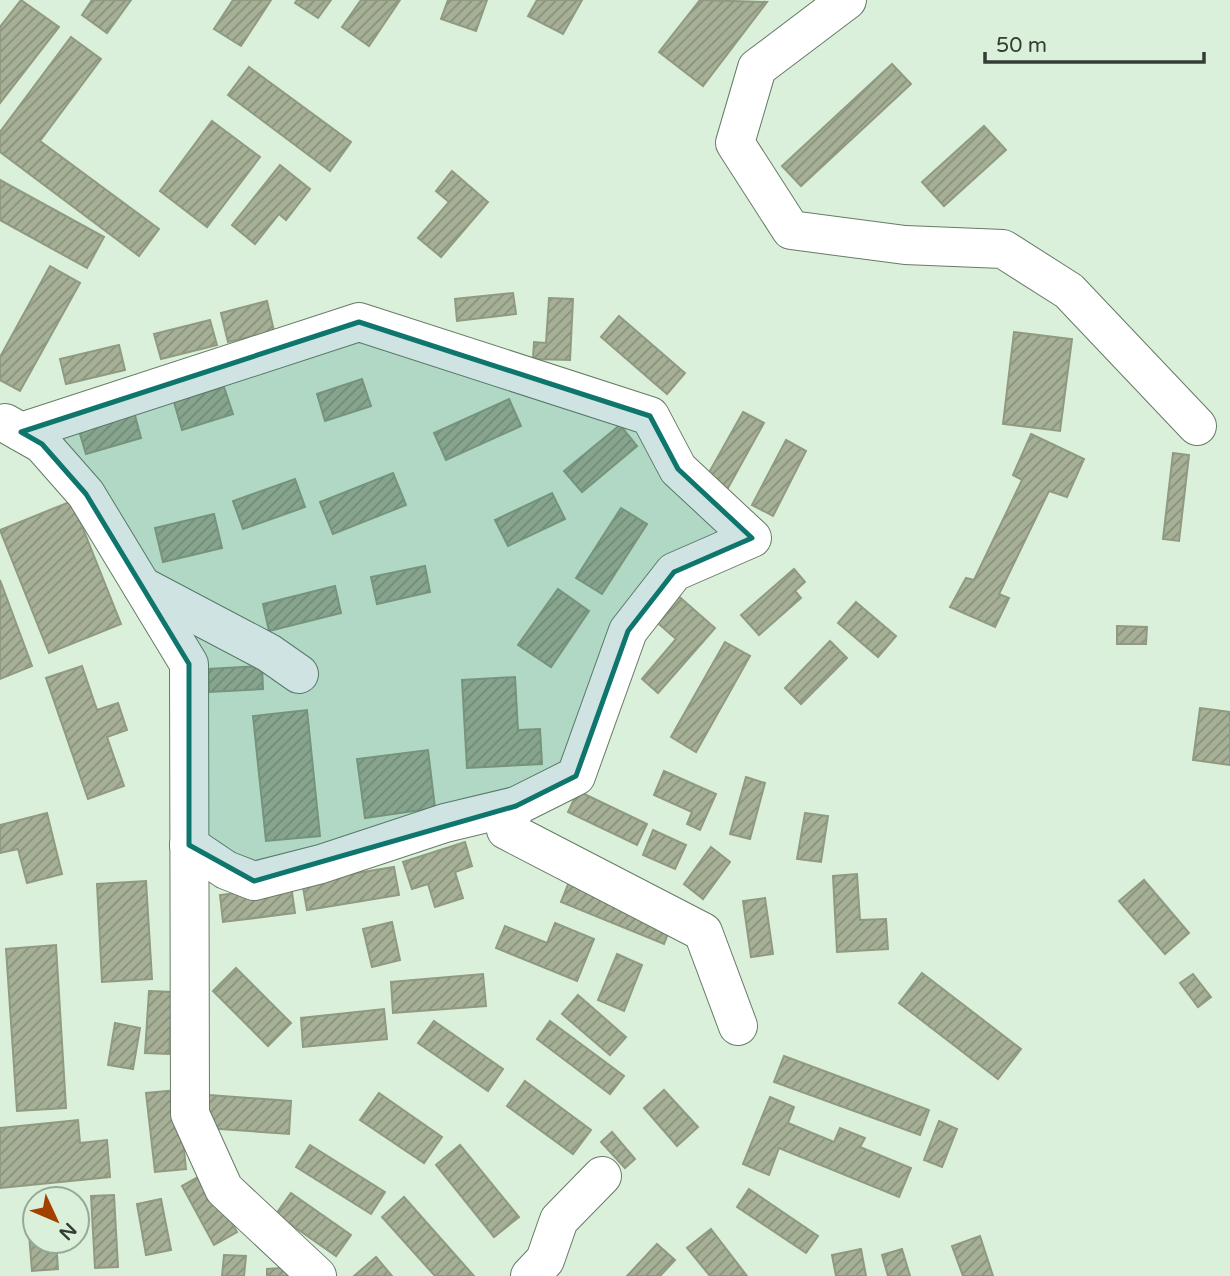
<svg xmlns="http://www.w3.org/2000/svg" width="1230" height="1276" viewBox="0 0 1230 1276" font-family="'Varela Round',sans-serif">
<defs>
<pattern id="building-hatch" width="6" height="6" patternUnits="userSpaceOnUse" patternTransform="scale(1.75)"><rect width="6" height="6" fill="#a6b096"/><path d="M-1 1l2-2M0 6l6-6M5 7l2-2" fill="none" stroke="#88907b"/></pattern>
</defs>
<rect width="100%" height="100%" fill="#daf0da"/>
<g fill="url(#building-hatch)" stroke="#909a80" stroke-width="2">
<path d="M21,0L59,27L0,103V27Z"/>
<path d="M92,0H131L107,33L82,15Z"/>
<path d="M233,0H271L241,46L214,29Z"/>
<path d="M297,0H331L318,18L295,3Z"/>
<path d="M361,0H400L369,46L342,27Z"/>
<path d="M448,0H487L476,31L441,19Z"/>
<path d="M537,0H582L563,34L528,16Z"/>
<path d="M700,0L767,2L703,86L659,52Z"/>
<path d="M71,37L101,59L40,141L159,229L139,256L0,152V132Z"/>
<path d="M892,64L911,84L801,186L782,166Z"/>
<path d="M249,67L351,142L330,171L228,95Z"/>
<path d="M212,121L260,157L207,227L160,191Z"/>
<path d="M984,126L1006,150L944,206L922,182Z"/>
<path d="M280,165L310,189L286,220L279,214L255,244L232,225Z"/>
<path d="M452,171L488,202L441,257L418,238L449,202L436,191Z"/>
<path d="M0,180L104,237L87,268L0,220Z"/>
<path d="M50,266L80,283L20,391L0,380V357Z"/>
<path d="M513,293L516,314L457,321L455,299Z"/>
<path d="M549,298L573,299L570,360L533,359L534,342L546,343Z"/>
<path d="M267,301L274,331L228,342L221,313Z"/>
<path d="M619,316L685,373L667,394L601,337Z"/>
<path d="M210,320L217,345L161,359L154,334Z"/>
<path d="M1014,332L1072,339L1060,431L1003,424Z"/>
<path d="M119,345L125,370L66,384L60,359Z"/>
<path d="M362,379L371,406L325,421L317,394Z"/>
<path d="M224,387L233,414L182,430L174,402Z"/>
<path d="M509,399L521,426L446,460L434,433Z"/>
<path d="M133,408L141,438L86,454L77,424Z"/>
<path d="M743,412L764,423L728,488L707,476Z"/>
<path d="M620,425L637,446L582,492L564,471Z"/>
<path d="M1031,434L1084,459L1067,497L1049,491L999,594L1009,598L995,627L950,607L966,578L974,580L1022,480L1013,475Z"/>
<path d="M786,440L806,451L773,516L752,505Z"/>
<path d="M1173,453L1189,455L1179,541L1163,539Z"/>
<path d="M393,473L406,505L333,534L320,502Z"/>
<path d="M295,479L305,507L243,529L233,501Z"/>
<path d="M552,493L565,519L508,546L495,520Z"/>
<path d="M72,501L121,624L49,653L0,530Z"/>
<path d="M621,508L647,524L602,594L576,578Z"/>
<path d="M214,514L222,548L163,562L155,528Z"/>
<path d="M425,566L430,592L377,604L371,577Z"/>
<path d="M794,569L805,582L795,591L801,598L759,635L741,615Z"/>
<path d="M0,580L32,666L0,679Z"/>
<path d="M335,586L341,613L269,631L263,604Z"/>
<path d="M558,589L589,611L551,667L518,645Z"/>
<path d="M675,593L715,628L658,693L642,679L676,639L652,618Z"/>
<path d="M856,602L896,636L878,657L838,623Z"/>
<path d="M1117,626L1147,627L1146,644H1117Z"/>
<path d="M830,641L847,658L801,704L785,688Z"/>
<path d="M725,642L750,656L696,752L671,737Z"/>
<path d="M82,666L97,710L118,703L127,730L107,737L124,786L88,799L46,678Z"/>
<path d="M262,666L263,689L209,692L208,669Z"/>
<path d="M515,677L518,730L540,729L542,764L467,768L462,680Z"/>
<path d="M1200,708L1230,712V765L1193,760Z"/>
<path d="M307,710L320,836L266,841L253,716Z"/>
<path d="M428,750L435,808L365,818L357,759Z"/>
<path d="M664,771L716,794L700,830L687,824L692,812L654,795Z"/>
<path d="M746,777L765,783L750,839L730,834Z"/>
<path d="M578,791L647,824L637,845L568,812Z"/>
<path d="M47,813L62,874L27,883L18,849L0,853V825Z"/>
<path d="M805,813L828,816L821,862L797,859Z"/>
<path d="M653,830L686,845L675,869L643,855Z"/>
<path d="M465,842L472,866L455,872L463,898L435,907L428,884L412,889L403,862Z"/>
<path d="M711,847L730,862L703,899L684,884Z"/>
<path d="M394,867L399,895L307,910L302,882Z"/>
<path d="M857,874L860,920L886,919L888,949L837,952L833,876Z"/>
<path d="M1144,880L1189,933L1165,954L1119,901Z"/>
<path d="M146,881L152,979L102,982L97,884Z"/>
<path d="M569,882L672,923L664,944L561,902Z"/>
<path d="M291,886L295,913L223,922L220,895Z"/>
<path d="M765,898L773,954L751,957L743,901Z"/>
<path d="M392,922L400,960L372,967L363,929Z"/>
<path d="M555,923L594,939L577,981L496,948L505,926L547,943Z"/>
<path d="M56,945L66,1108L17,1111L6,949Z"/>
<path d="M617,954L642,965L624,1011L598,1000Z"/>
<path d="M236,968L291,1023L268,1046L213,991Z"/>
<path d="M922,973L1021,1049L998,1079L899,1003Z"/>
<path d="M483,974L486,1006L393,1013L391,982Z"/>
<path d="M1193,974L1211,997L1198,1007L1180,983Z"/>
<path d="M149,991L173,992L169,1054L145,1053Z"/>
<path d="M578,995L626,1037L610,1055L562,1014Z"/>
<path d="M384,1009L387,1039L303,1047L301,1018Z"/>
<path d="M434,1021L503,1069L488,1091L418,1043Z"/>
<path d="M550,1021L624,1076L610,1094L537,1039Z"/>
<path d="M115,1023L140,1028L133,1069L108,1065Z"/>
<path d="M784,1056L929,1110L920,1135L774,1082Z"/>
<path d="M525,1081L591,1130L573,1154L507,1106Z"/>
<path d="M178,1090L186,1169L155,1172L146,1093Z"/>
<path d="M664,1090L698,1127L677,1146L644,1108Z"/>
<path d="M379,1093L442,1137L424,1163L360,1120Z"/>
<path d="M209,1095L291,1101L289,1134L206,1128Z"/>
<path d="M770,1097L794,1107L788,1123L834,1142L840,1128L865,1138L860,1147L911,1168L899,1197L779,1148L769,1175L743,1164Z"/>
<path d="M78,1120L80,1143L107,1140L110,1177L0,1188V1128Z"/>
<path d="M939,1121L957,1129L942,1167L924,1160Z"/>
<path d="M612,1132L635,1159L625,1168L601,1142Z"/>
<path d="M310,1145L385,1192L371,1214L296,1167Z"/>
<path d="M460,1145L519,1217L494,1237L436,1165Z"/>
<path d="M205,1173L237,1232L214,1245L182,1186Z"/>
<path d="M749,1189L818,1236L806,1253L737,1207Z"/>
<path d="M291,1193L351,1235L336,1256L276,1214Z"/>
<path d="M114,1195L118,1267L95,1268L91,1196Z"/>
<path d="M404,1197L474,1276H435L382,1217Z"/>
<path d="M161,1199L171,1250L146,1255L137,1204Z"/>
<path d="M35,1208V1241H56L58,1269L32,1271L27,1209Z"/>
<path d="M711,1229L747,1276H710L687,1248Z"/>
<path d="M980,1236L993,1276H963L952,1246Z"/>
<path d="M657,1244L675,1260L660,1276H627Z"/>
<path d="M861,1249L866,1276H836L832,1255Z"/>
<path d="M902,1249L910,1276H888L882,1255Z"/>
<path d="M224,1255L246,1256L244,1276H222Z"/>
<path d="M376,1257L392,1276H354Z"/>
<path d="M297,1267V1276H267V1269Z"/>
</g>
<g fill="none" stroke-linecap="round" stroke-linejoin="round">
<defs>
<g id="minor">
<path d="M847,0L757,68L735,143L791,230L905,245L1003,249L1069,291L1197,426"/>
<path d="M5,423L42,444L86,494L189,664L190,1114L224,1189L317,1276"/>
<path d="M21,432L359,322L650,416L678,469L752,538L674,572L628,631L576,776L516,806L506,830L703,932L738,1026"/>
<path d="M142,586L269,653L299,674"/>
<path d="M189,845L226,870L254,881L321,864L445,823L516,806"/>
<path d="M530,1276L545,1260L559,1220L602,1176"/>
</g>
</defs>
<use href="#minor" stroke="#677b67" stroke-width="40"/>
<use href="#minor" stroke="#fff" stroke-width="38"/>
</g>
<path fill="#0f766e" fill-opacity="0.2" stroke="#0f766e" stroke-width="5" stroke-linejoin="round" d="M359,322L650,416L678,469L752,538L674,572L628,631L576,776L516,806L254,881L189,845V664L86,494L42,444L21,432Z"/>
<g transform="translate(56 1220) rotate(134)"><circle r="33" fill="#daf0da" stroke="#98a898" stroke-width="2"/>
<path d="M0-5L12 26L0 18L-12 26Z" fill="#a24000"/>
<text y="-10" font-size="19" font-weight="bold" text-anchor="middle" fill="#343d35">N</text>
</g>
<path d="M985 52v10h219v-10" fill="none" stroke="#343d35" stroke-width="3.5"/>
<text x="996" y="52" font-size="21" fill="#343d35" stroke="#daf0da" stroke-width="5" paint-order="stroke">50 m</text>
</svg>
